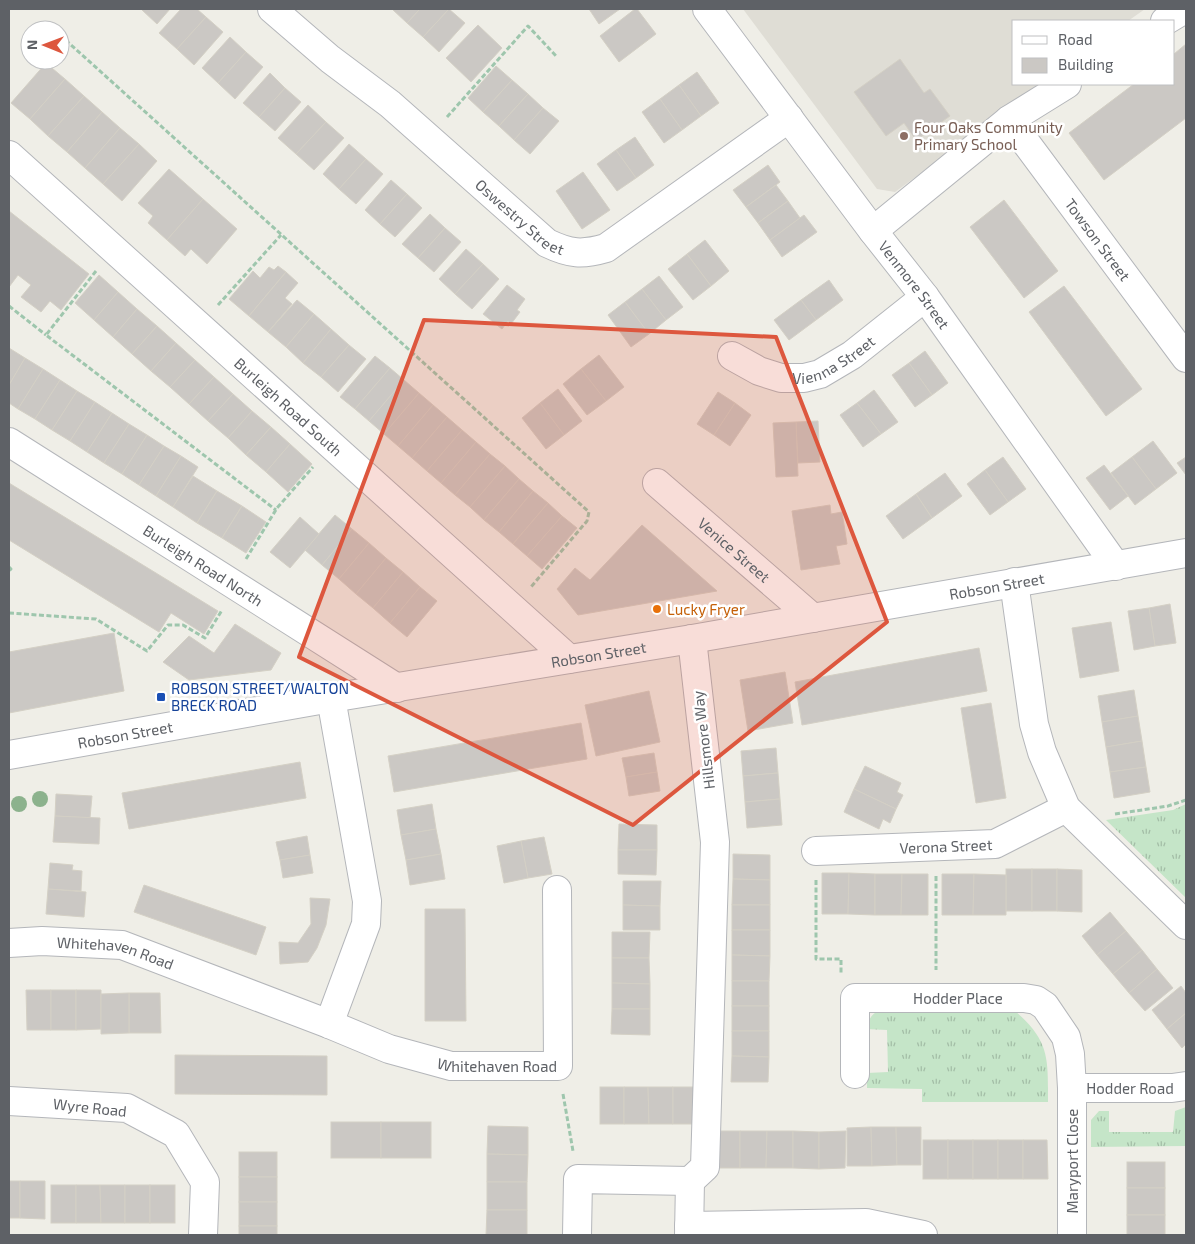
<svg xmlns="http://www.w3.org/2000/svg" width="1195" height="1244" viewBox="0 0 1195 1244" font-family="'Exo 2',sans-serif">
<defs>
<pattern id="grass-tufts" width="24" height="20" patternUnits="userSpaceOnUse" patternTransform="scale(1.25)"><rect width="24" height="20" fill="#c5e5c8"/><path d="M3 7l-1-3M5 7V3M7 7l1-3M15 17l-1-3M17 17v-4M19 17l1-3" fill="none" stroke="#a3bda6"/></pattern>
</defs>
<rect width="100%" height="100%" fill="#efeee7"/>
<path fill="#dfddd5" d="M743,9H1145L1128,21H1014V84H1043L895,192L877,189Z"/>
<g fill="url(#grass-tufts)">
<path d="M1186,804V898L1106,820L1173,810Z"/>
<path d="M879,1010H1014C1050,1041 1048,1058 1048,1102H922V1089L867,1088V1073L888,1072L887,1030L866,1029C868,1020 871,1015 879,1010Z"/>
<path d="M1186,1107V1146L1091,1147V1120L1099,1111H1109V1132H1173L1175,1111Z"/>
</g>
<g fill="#cbc8c4" stroke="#d4d0c5">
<path d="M143,9H170L157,24L142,10Z"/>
<path d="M181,9H197L206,17L177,49L159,33Z"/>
<path d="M392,9H420L407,23Z"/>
<path d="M420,9H449L423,37L407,23Z"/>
<path d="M449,9L465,23L439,52L423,37Z"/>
<path d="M589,9H620L599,24Z"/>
<path d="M635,9H637L656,34L619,62L600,36Z"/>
<path d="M206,17L223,32L194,65L177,49Z"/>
<path d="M478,25L502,48L471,82L446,58Z"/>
<path d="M230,37L246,52L218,83L202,68Z"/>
<path d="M1186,44V118L1104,180L1069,133L1134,84H1174V54Z"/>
<path d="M246,52L263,67L235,99L218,83Z"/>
<path d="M900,59L924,93L930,89L950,116L916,140L904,123L886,136L854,92Z"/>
<path d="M46,63L65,79L30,119L11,103Z"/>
<path d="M496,66L512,80L483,112L468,98Z"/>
<path d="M697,72L719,103L701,116L679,85Z"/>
<path d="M270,73L285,88L259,117L243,103Z"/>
<path d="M65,79L84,96L48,136L30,119Z"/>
<path d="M512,80L528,94L499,126L483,112Z"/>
<path d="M679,85L701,116L682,130L660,99Z"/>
<path d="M285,88L301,102L275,131L259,117Z"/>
<path d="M528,94L543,108L514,140L499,126Z"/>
<path d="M84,96L102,112L67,152L48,136Z"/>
<path d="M660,99L682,130L664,143L642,112Z"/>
<path d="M308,105L326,122L296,154L278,138Z"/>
<path d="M543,108L559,121L530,154L514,140Z"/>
<path d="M102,112L120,128L85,168L67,152Z"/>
<path d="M326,122L344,138L314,170L296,154Z"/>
<path d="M120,128L139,144L103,184L85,168Z"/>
<path d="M635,137L654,165L636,178L616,150Z"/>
<path d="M139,144L157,161L122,201L103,184Z"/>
<path d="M349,144L366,159L339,189L323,174Z"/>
<path d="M616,150L636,178L617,191L597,164Z"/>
<path d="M366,159L383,174L356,204L339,189Z"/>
<path d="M768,165L780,182L746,207L733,190Z"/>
<path d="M169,169L203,199L167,240L148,223L153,216L138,203Z"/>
<path d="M583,172L610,210L582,229L556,191Z"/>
<path d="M391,180L407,194L380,224L365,210Z"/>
<path d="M776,185L788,201L758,223L746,207Z"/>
<path d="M407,194L422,208L395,237L380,224Z"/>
<path d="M203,199L237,229L207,264L191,249L185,256L167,240Z"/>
<path d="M1004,200L1058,271L1024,298L970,227Z"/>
<path d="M788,201L800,218L770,240L758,223Z"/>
<path d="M9,211L89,274L61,310L50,301L41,312L21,297L31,285L18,275L9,287Z"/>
<path d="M430,214L445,228L418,258L402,244Z"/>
<path d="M804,215L817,232L782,257L770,240Z"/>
<path d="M445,228L461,242L434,272L418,258Z"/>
<path d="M705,240L729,271L711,286L687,254Z"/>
<path d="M466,249L483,264L455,294L439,279Z"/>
<path d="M687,254L711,286L693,300L668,269Z"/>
<path d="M483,264L499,279L472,309L455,294Z"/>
<path d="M278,266L286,272L249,316L229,299L253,271L260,278L269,267L274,270Z"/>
<path d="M286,272L298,283L285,298L292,304L268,332L249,316Z"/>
<path d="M99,275L118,292L94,320L75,303Z"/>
<path d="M659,276L683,307L666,320L642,289Z"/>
<path d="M829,280L843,300L816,320L801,300Z"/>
<path d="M507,285L525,299L517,310L520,312L511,324L508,321L502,329L483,314Z"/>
<path d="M1064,286L1142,389L1106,416L1029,312Z"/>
<path d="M642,289L666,320L649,334L625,302Z"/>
<path d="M118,292L137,309L113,337L94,320Z"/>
<path d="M297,300L314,314L286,347L268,332Z"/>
<path d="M801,300L816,320L789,340L774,320Z"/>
<path d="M625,302L649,334L631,347L608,315Z"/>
<path d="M137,309L157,326L132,354L113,337Z"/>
<path d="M314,314L331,329L303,363L286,347Z"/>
<path d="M157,326L176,343L151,371L132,354Z"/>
<path d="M331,329L349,345L321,377L303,363Z"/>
<path d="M176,343L195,360L170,387L151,371Z"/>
<path d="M349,345L366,359L338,392L321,377Z"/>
<path d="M9,348L25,358L9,385Z"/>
<path d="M925,351L948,383L932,395L909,363Z"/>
<path d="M599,355L624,387L606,401L581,369Z"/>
<path d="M375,356L390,368L355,409L340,397Z"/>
<path d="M25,358L43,369L18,409L9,403V385Z"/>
<path d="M195,360L214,377L189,404L170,387Z"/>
<path d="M909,363L932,395L915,407L892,375Z"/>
<path d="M390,368L404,380L369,421L355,409Z"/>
<path d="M43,369L60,380L35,419L18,409Z"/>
<path d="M581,369L606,401L587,415L563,384Z"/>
<path d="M214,377L233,394L208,421L189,404Z"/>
<path d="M60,380L77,391L52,430L35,419Z"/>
<path d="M404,380L419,393L384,434L369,421Z"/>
<path d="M558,389L582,421L564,435L540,403Z"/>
<path d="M874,390L898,422L881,434L857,403Z"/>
<path d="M77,391L95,402L70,441L52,430Z"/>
<path d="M718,392L735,403L714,435L697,424Z"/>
<path d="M419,393L433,405L398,446L384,434Z"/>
<path d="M233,394L252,411L228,438L208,421Z"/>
<path d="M95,402L112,413L87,452L70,441Z"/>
<path d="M540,403L564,435L546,449L522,418Z"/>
<path d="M735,403L751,415L730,446L714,435Z"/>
<path d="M857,403L881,434L863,447L840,415Z"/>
<path d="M433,405L447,417L412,458L398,446Z"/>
<path d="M252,411L271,427L246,455L228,438Z"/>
<path d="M112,413L129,424L104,463L87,452Z"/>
<path d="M447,417L462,430L427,471L412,458Z"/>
<path d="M818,421L820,462L798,463L796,422Z"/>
<path d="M796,422L798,476L776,477L773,423Z"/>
<path d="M129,424L147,435L122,474L104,463Z"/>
<path d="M271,427L290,444L266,472L246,455Z"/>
<path d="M462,430L476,442L441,483L427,471Z"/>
<path d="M147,435L164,446L139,485L122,474Z"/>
<path d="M1153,441L1177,473L1156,489L1132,457Z"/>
<path d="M476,442L490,454L455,495L441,483Z"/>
<path d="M290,444L312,464L288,492L266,472Z"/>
<path d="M164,446L181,456L156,496L139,485Z"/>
<path d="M490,454L505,466L470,507L455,495Z"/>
<path d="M181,456L198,467L173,507L156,496Z"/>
<path d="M1003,457L1026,489L1008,502L985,470Z"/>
<path d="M1132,457L1156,489L1135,505L1111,473Z"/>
<path d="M1186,457V475L1177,463Z"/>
<path d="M1104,465L1128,496L1110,510L1086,478Z"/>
<path d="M505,466L519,479L484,520L470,507Z"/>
<path d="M985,470L1008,502L990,515L967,484Z"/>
<path d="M945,473L962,496L932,518L916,494Z"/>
<path d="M193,476L217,491L197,523L173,507Z"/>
<path d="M519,479L533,491L499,532L484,520Z"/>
<path d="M9,483L218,611L204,634L171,613L159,632L9,540Z"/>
<path d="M217,491L242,506L222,538L197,523Z"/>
<path d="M533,491L548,503L513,544L499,532Z"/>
<path d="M916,494L932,518L903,539L886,516Z"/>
<path d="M548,503L562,516L527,556L513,544Z"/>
<path d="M830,505L831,514L842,512L847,544L836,546L840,564L801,570L792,511Z"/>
<path d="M242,506L266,522L246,553L222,538Z"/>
<path d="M335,515L352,529L322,565L305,550Z"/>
<path d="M562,516L577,528L542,569L527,556Z"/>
<path d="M300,517L319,534L290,568L270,552Z"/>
<path d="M642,525L717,591L578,615L557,589L575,568L590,580Z"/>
<path d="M352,529L369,543L339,579L322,565Z"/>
<path d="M369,543L386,558L356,594L339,579Z"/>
<path d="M386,558L403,572L373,608L356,594Z"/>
<path d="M403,572L420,587L390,623L373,608Z"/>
<path d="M420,587L437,601L407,637L390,623Z"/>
<path d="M1170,604L1176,643L1155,646L1149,608Z"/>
<path d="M1149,608L1155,646L1134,650L1128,611Z"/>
<path d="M1111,622L1119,671L1080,678L1072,628Z"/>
<path d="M235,624L281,653L271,670L189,680L163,662L189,636L214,653Z"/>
<path d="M114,633L124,691L9,713V652Z"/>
<path d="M979,648L987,691L802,725L795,682Z"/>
<path d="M785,672L793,723L748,731L740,680Z"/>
<path d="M1134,690L1138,716L1102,722L1098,696Z"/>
<path d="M649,691L660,742L596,756L585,705Z"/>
<path d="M991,703L1006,798L976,803L961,708Z"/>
<path d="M1138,716L1142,741L1106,747L1102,722Z"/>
<path d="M581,723L587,759L394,792L388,756Z"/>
<path d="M1142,741L1146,767L1110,772L1106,747Z"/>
<path d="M776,748L778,773L743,776L741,751Z"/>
<path d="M654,753L657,772L626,777L622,758Z"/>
<path d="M300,762L306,798L129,829L122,793Z"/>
<path d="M865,766L901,783L897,792L903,795L896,809L854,789Z"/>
<path d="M1146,767L1150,792L1114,798L1110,772Z"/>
<path d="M657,772L660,791L629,796L626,777Z"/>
<path d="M778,773L780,799L745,802L743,776Z"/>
<path d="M854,789L896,809L890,823L883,819L879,829L844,812Z"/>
<path d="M56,794L92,796L90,818L55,816Z"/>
<path d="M780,799L782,825L747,828L745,802Z"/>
<path d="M432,804L436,829L401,835L397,810Z"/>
<path d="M55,816L100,818L99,844L53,842Z"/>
<path d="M619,824L657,825V850H618Z"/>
<path d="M436,829L441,854L406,860L401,835Z"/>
<path d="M307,836L310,855L280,860L276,842Z"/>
<path d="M544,837L552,874L528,878L521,841Z"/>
<path d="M521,841L528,878L504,883L497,846Z"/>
<path d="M618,850H657L656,875L618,874Z"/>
<path d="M441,854L445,879L410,885L406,860Z"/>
<path d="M733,854L770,855V880L733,879Z"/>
<path d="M310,855L313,873L283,878L280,860Z"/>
<path d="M50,863L73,865L72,870L82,871L81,891L48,889Z"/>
<rect x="1006" y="869" width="26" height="42"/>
<rect x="1032" y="869" width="25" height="42"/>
<path d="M1057,869L1082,870V912L1057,911Z"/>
<path d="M822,873H849L848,914H822Z"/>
<path d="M849,873L875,874V915L848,914Z"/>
<path d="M875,874H902L901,915H875Z"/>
<path d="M902,874H928V915H901Z"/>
<path d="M942,874H974L973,915H942Z"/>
<path d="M974,874L1006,875V915H973Z"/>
<path d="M733,879L770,880V905H732Z"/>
<path d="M623,881H661L660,906L623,905Z"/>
<path d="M144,885L266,927L256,955L134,912Z"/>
<path d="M48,889L86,892L84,917L46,914Z"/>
<path d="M310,898L330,899L326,925L317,948L308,962L280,964L279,942L298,943L311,924Z"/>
<path d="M623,905L660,906V930H623Z"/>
<rect x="732" y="905" width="38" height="25"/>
<path d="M425,909H465L466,1021H425Z"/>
<path d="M1110,912L1126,931L1097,955L1082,936Z"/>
<path d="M732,930H770V956L732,955Z"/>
<path d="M1126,931L1142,950L1113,974L1097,955Z"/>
<path d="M612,932H650L649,958H612Z"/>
<path d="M1142,950L1157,969L1129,993L1113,974Z"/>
<path d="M732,955L770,956L769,981H732Z"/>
<path d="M612,958H649L650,984L612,983Z"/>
<path d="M1157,969L1173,988L1145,1011L1129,993Z"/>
<rect x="732" y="981" width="37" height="25"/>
<path d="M612,983L650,984V1009H612Z"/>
<path d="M1181,986L1186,993V1013L1167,1029L1152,1010Z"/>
<path d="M26,990H51V1030H27Z"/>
<rect x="51" y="990" width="25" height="40"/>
<path d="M76,990H101V1029L76,1030Z"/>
<path d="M129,993H160L161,1033H129Z"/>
<path d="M129,993V1033L101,1034V994Z"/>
<rect x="732" y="1006" width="37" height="25"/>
<path d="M612,1009H650V1035L611,1034Z"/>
<path d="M1186,1013V1044L1182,1048L1167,1029Z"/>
<path d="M732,1031H769V1057L732,1056Z"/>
<path d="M175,1055L327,1056V1095L175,1094Z"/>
<path d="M732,1056L769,1057L768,1082H731Z"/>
<rect x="600" y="1087" width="24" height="37"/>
<path d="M624,1087H648L649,1124H624Z"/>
<path d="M648,1087H673V1124H649Z"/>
<rect x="673" y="1087" width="24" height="37"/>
<rect x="331" y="1122" width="50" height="36"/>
<rect x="381" y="1122" width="50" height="36"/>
<path d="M488,1126L528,1127V1155L487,1154Z"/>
<path d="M871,1127L872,1166H847V1128Z"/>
<path d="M871,1127H896L897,1165L872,1166Z"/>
<path d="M896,1127H921V1165H897Z"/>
<rect x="714" y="1131" width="26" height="37"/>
<path d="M740,1131H767L766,1168H740Z"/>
<path d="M767,1131H793V1168H766Z"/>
<path d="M793,1131L819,1132V1169L793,1168Z"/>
<path d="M846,1131L845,1168L819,1169V1132Z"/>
<rect x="923" y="1140" width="25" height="39"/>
<rect x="948" y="1140" width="25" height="39"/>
<rect x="973" y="1140" width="25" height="39"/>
<rect x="998" y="1140" width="25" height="39"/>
<path d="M1023,1140H1047L1048,1179H1023Z"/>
<rect x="239" y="1152" width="38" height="25"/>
<path d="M487,1154L528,1155L527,1182H487Z"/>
<rect x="1127" y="1162" width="38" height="26"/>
<rect x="239" y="1177" width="38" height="25"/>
<rect x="9" y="1181" width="11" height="37"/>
<path d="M20,1181H45V1219L20,1218Z"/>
<rect x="487" y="1182" width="40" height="28"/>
<rect x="51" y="1185" width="25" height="38"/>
<path d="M76,1185H100L101,1223H76Z"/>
<path d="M100,1185H125V1223H101Z"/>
<rect x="125" y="1185" width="25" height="38"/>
<rect x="150" y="1185" width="25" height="38"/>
<rect x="1127" y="1188" width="38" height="27"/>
<rect x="239" y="1202" width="38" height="24"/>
<path d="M487,1210H527V1235H486Z"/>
<rect x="1127" y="1215" width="38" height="20"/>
<rect x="239" y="1226" width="38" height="9"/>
</g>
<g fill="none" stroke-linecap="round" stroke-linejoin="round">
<defs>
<g id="minor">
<path id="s1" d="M272,9L330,59L390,104L547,243C570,254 582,255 606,248L789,118"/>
<path id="s2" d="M707,9L873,231L925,297L1116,566"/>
<path d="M1165,21L1185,9"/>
<path id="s3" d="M1009,120L1186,358"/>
<path id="s4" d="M9,155L569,659"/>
<path d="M873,231L1009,120L1067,84"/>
<path id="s5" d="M732,356L759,371L781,378H804L820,374L852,355L925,297"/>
<path id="s6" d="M9,442L397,688"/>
<path id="s7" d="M657,483L813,618"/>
<path d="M1014,582L1034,724L1042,752L1066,808L1186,925"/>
<path id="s8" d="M9,755L331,698L692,639L1186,553"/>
<path id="s9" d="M816,851L995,844L1066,808"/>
<path id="s10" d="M9,943L42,941L122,945L329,1024L389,1049L451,1066H558L557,890"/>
<path d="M329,1024L366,924L367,901L331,698"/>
<path id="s11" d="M855,1074V998H1024L1036,1000L1045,1006L1066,1037L1070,1054L1072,1088V1235"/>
<path id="s12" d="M1072,1088H1172L1186,1086"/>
<path d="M9,1101L127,1108L176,1134L205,1182L203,1235"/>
<path d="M690,1181L705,1167L715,842L692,639"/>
<path d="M689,1226L866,1223L923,1235"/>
<path d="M577,1235L578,1179L690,1181L689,1235"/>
</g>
</defs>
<use href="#minor" stroke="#b4b6ba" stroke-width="30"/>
<g stroke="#9ec6ad" stroke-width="3" stroke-dasharray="5 2.5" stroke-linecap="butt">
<path d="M60,35L589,512L587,521L531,587"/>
<path d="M447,117L528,26L557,57"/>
<path d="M96,271L46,335L276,510"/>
<path d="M218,305L281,235"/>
<path d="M9,306L46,335"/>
<path d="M246,559L277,508L313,467"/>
<path d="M9,567L11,569L9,571"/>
<path d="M9,613L96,619L147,651L168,625H183L205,638L222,610"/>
<path d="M1115,814L1168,806L1186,800"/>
<path d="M936,876V970"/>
<path d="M816,880V959H841V973"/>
<path d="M563,1094L573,1151"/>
</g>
<use href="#minor" stroke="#fff" stroke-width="28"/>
</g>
<g fill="#8cb28d">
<circle cx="40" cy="799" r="8"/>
<circle cx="19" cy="804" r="8"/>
</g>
<path fill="#dd573e" fill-opacity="0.2" stroke="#dd573e" stroke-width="4" stroke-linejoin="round" d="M424,320L776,337L887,622L633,825L299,657Z"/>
<circle fill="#8d6e63" stroke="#fff" stroke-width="2" cx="904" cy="136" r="5"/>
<circle fill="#e8710a" stroke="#fff" stroke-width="2" cx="657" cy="609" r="5"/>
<rect fill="#1a4fb4" stroke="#fff" stroke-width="2" x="156" y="692" width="10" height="10" rx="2.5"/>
<g text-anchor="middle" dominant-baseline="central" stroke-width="5" stroke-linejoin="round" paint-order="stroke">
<g font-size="15" fill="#785e54" stroke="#fff" text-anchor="start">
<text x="914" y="127">Four Oaks Community<tspan x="914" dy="17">Primary School</tspan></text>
</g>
<g font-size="15" fill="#5e6166" stroke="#fff">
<text stroke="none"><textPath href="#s1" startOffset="324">Oswestry Street</textPath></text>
<text stroke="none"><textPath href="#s3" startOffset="149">Towson Street</textPath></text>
<text stroke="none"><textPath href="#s2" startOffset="345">Venmore Street</textPath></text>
<text stroke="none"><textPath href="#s5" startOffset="111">Vienna Street</textPath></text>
<text stroke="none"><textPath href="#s4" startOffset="376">Burleigh Road South</textPath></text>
<text stroke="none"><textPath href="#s7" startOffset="102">Venice Street</textPath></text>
<text stroke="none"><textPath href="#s6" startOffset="230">Burleigh Road North</textPath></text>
<text stroke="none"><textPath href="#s8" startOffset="1002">Robson Street</textPath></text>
<text stroke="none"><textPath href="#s8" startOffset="598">Robson Street</textPath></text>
<text stroke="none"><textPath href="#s8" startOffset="118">Robson Street</textPath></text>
<text transform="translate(703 740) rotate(-97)">Hillsmore Way</text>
<text stroke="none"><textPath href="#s9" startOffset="130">Verona Street</textPath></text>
<text stroke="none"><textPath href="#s10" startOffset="108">Whitehaven Road</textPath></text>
<text stroke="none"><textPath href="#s11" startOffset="179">Hodder Place</textPath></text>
<text stroke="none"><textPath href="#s10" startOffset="510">Whitehaven Road</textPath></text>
<text stroke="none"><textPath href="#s12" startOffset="58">Hodder Road</textPath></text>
<text transform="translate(90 1107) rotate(6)">Wyre Road</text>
<text transform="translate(1072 1161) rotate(-90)">Maryport Close</text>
</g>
<g font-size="15" fill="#c56008" stroke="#fff" text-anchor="start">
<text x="667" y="609">Lucky Fryer</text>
</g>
<g font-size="15" fill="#164399" stroke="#fff" text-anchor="start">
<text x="171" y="688">ROBSON STREET/WALTON<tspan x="171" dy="17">BRECK ROAD</tspan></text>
</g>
</g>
<rect width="1195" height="1244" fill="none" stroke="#5e6166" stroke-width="20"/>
<rect x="1012" y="20" width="162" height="65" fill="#ffffff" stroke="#bfc0c2"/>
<rect x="1022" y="36" width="25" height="8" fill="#ffffff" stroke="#bfc0c2"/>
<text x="1058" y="45" font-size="15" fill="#5e6166">Road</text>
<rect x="1022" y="58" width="25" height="15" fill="#cbc8c4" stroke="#bfc0c2"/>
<text x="1058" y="70" font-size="15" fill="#5e6166">Building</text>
<g transform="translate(45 45) rotate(271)"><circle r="24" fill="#ffffff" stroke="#bfc0c2"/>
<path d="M0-4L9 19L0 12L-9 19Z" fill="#dd573e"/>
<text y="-8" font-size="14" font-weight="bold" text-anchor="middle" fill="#5e6166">N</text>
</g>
</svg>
